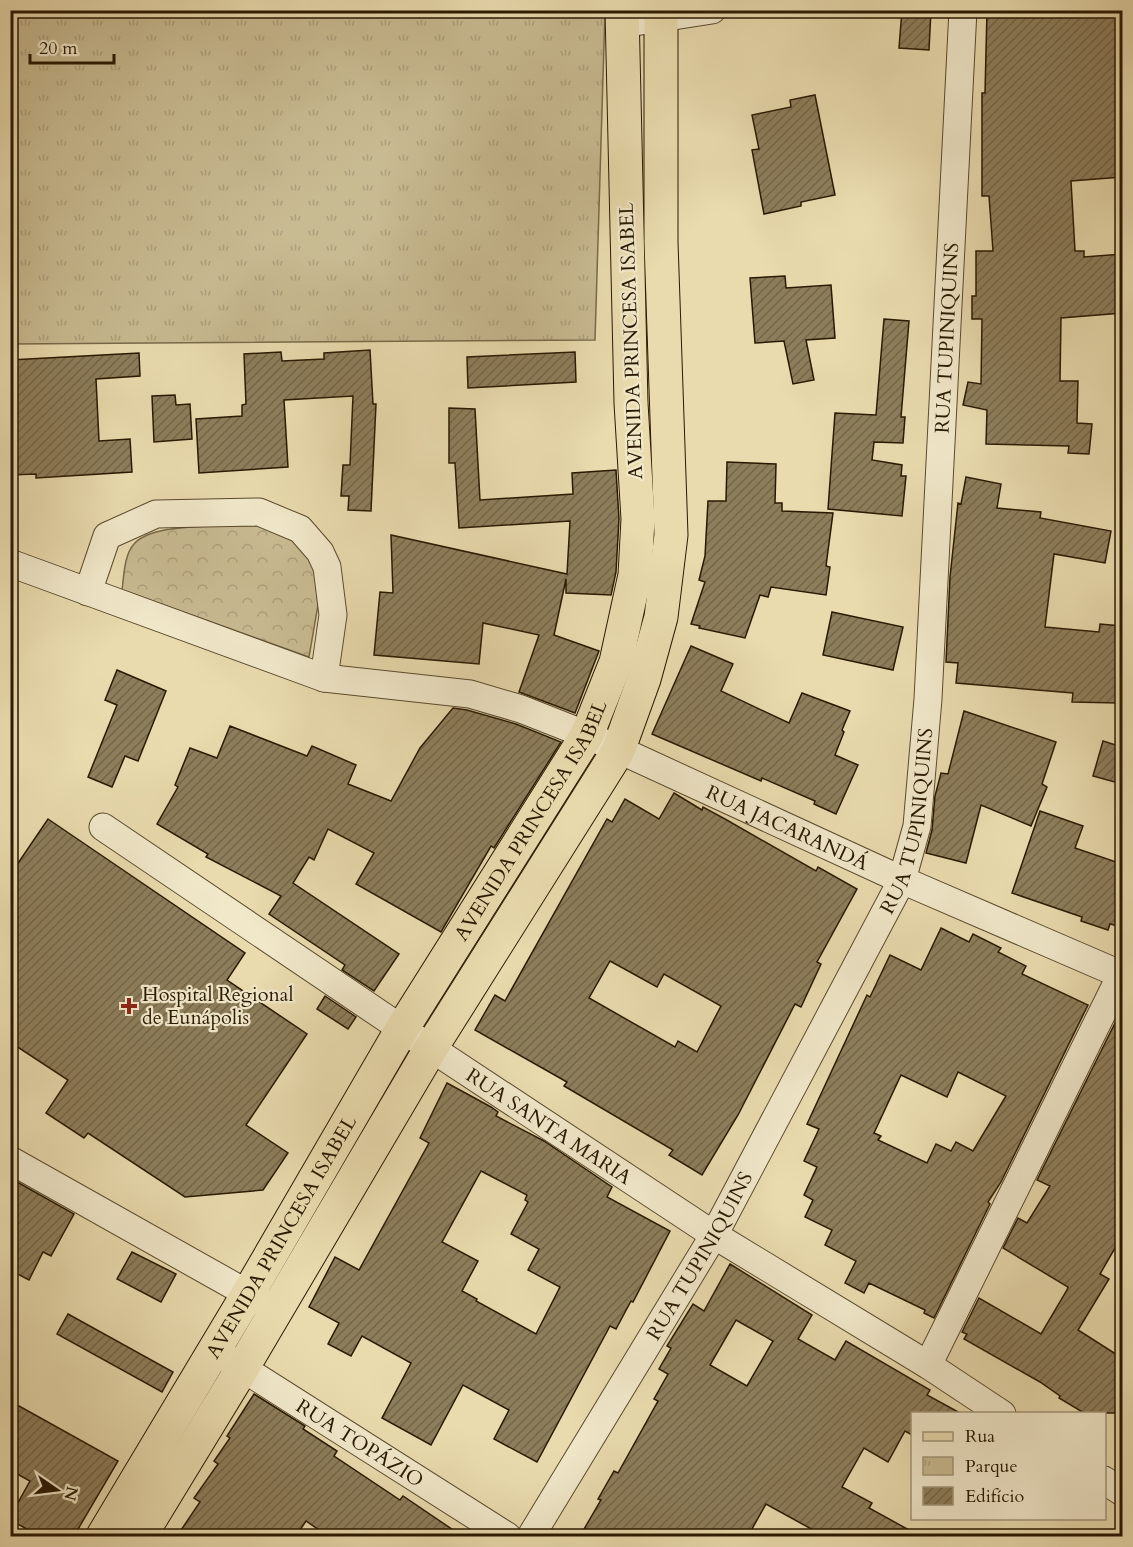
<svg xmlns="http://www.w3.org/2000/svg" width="1133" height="1547" viewBox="0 0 1133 1547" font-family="Cardo,serif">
<defs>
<pattern id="forest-crowns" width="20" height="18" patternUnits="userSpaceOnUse" patternTransform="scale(1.5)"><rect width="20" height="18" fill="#c8ba91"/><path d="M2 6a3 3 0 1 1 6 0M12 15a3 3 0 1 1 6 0" fill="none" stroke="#ac9f7b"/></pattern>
<pattern id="park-tufts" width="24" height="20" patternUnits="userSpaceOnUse" patternTransform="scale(1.5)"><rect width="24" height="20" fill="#c8ba91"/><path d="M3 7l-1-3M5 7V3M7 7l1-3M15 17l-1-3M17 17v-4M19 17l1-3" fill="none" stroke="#ac9f7b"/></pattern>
<pattern id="building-hatch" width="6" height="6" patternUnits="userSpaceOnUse" patternTransform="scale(1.5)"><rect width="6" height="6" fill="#8d7e5b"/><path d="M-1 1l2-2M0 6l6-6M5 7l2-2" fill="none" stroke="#736649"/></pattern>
</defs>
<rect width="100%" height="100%" fill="#e9dbae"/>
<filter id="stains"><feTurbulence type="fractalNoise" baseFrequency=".00333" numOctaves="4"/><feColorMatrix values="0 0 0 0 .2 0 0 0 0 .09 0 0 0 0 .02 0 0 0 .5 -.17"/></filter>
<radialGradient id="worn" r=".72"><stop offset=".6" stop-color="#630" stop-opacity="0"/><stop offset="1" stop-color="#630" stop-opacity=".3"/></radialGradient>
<path fill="url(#forest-crowns)" stroke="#786a4a" stroke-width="1.5" d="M220,525L260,526L291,536L314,563L318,605L309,657L122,590C124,576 124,555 134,544C150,526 197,527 220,525Z"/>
<path fill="url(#park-tufts)" stroke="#786a4a" stroke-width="1.5" d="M10,11H605L595,340L11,344Z"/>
<g fill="url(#building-hatch)" stroke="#291902" stroke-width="1.5" fill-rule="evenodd">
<path d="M902,10H931L929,50L899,48Z"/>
<path d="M987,10H1122V177L1071,181L1075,251H1084V257L1122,254V313L1061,318L1060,381H1078L1077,423L1092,424L1089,454L1068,453L1069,446L986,444L987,410L963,405L968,382L981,384L982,319H972V296H976V251H993L989,196H982V93H985Z"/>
<path d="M815,95L835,195L801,202V206L764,214L752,150L759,149L752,115L791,107L790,100Z"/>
<path d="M785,276L786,288L831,285L835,338L806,340L814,380L793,384L784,341L755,343L750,278Z"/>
<path d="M884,319L909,321L901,417H905L903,443L874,442L872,460L902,465L901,476H906L902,516L828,509L835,413L876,415Z"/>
<path d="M370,350L373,404H376L371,511L348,510L349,496H341L343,465H350L353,396L284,400L288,467L199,473L196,419L242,416V405L246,404L244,354L281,352L282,361L324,359V353Z"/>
<path d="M575,352L576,382L468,388L467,357Z"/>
<path d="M139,353L140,376L96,379L99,441L130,439L132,472L36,478V474L10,475V360Z"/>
<path d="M175,395L176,405L190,404L192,439L154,442L152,396Z"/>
<path d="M449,408L475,409L480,500L573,494L572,473L616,470L619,519L616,572L611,595L566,593V579L554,635L599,651L575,713L519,692L539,635L483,623L479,664L374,655L380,592L393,593L391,535L567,574L570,521L459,528L455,463H449Z"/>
<path d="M727,462L776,464L775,503H782V511L833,513L826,566L830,567L826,595L771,587L768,597L760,595L745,638L699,628L700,626L691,624L705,582L699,580L705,556L708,501H726Z"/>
<path d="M966,477L1001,484L997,508L1041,512L1040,518L1111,531L1105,563L1054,554L1045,627L1099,632L1100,624L1122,626V675H1119L1118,703L1072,702L1073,693L956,683L958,663L946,662L950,577L958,503L961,504Z"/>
<path d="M832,612L903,627L893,670L823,655Z"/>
<path d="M691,646L733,664L721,691L789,723L802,693L850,711L842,730L844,732L835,755L858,765L836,814L814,804L815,801L762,778L761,781L652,734Z"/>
<path d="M117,670L166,691L138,761L125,756L112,787L88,777L117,705L105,700Z"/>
<path d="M453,708L467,710L516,724L561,742L494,848L491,846L441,932L356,884L374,853L328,829L314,860L309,857L293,883L399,954L374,991L342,970L345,965L269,914L281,896L206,857L208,854L157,824L178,787L175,785L190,748L217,758L230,726L307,756L312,746L356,765L348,784L391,801L420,748Z"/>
<path d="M964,711L1056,742L1042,784L1047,787L1031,826L981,805L966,863L926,853L932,830L935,796L941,773L948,774Z"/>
<path d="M1103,741L1122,747V784L1093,776Z"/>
<path d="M674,793L702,810L703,807L725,819L816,871L818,867L857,889L817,962L821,964L801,1007L795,1004L738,1115L702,1175L669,1155L673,1150L564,1086L567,1082L475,1030L495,995L505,1001L607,819L612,822L625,799L659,819ZM610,961L657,987L664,974L721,1006L697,1052L678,1041L675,1047L589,998Z"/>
<path d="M1040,811L1083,826L1075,848L1122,864V927L1110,924L1108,930L1081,921L1082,917L1012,893Z"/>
<path d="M48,819L245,953L227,980L307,1034L246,1125L288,1153L263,1190L185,1197L88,1133L84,1138L46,1113L68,1080L10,1042V875Z"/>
<path d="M941,928L969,942L973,934L1001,948L998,952L1026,966L1022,974L1088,1005L1001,1182L988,1202L990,1204L934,1318L924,1313L925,1310L869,1283L864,1293L845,1283L856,1261L825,1245L832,1230L805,1217L813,1200L804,1195L817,1167L804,1161L819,1129L807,1124L867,995L870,997L890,955L921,970ZM958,1072L1006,1096L973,1151L956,1142L951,1151L936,1144L927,1163L878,1140L881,1136L874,1133L901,1075L947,1097Z"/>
<path d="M325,996L356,1017L348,1029L317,1009Z"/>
<path d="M1117,1019L1122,1022V1236L1100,1274L1109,1279L1078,1330L1122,1358V1413H1084L1059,1398L1060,1396L1040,1382L964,1339L967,1334L962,1332L979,1298L1041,1334L1067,1290L1068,1287L1003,1248L1018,1218L1027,1223L1050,1186L1037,1180Z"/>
<path d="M447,1083L491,1107L498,1112L496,1116L544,1141L612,1187L607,1197L670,1231L633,1302L631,1301L616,1329L610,1326L537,1462L494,1439L509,1410L463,1385L431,1445L382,1418L411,1363L362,1336L351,1356L328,1344L339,1323L309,1307L335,1257L359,1270L429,1143L420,1138ZM481,1171L527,1195L525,1200L528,1202L511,1234L539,1249L528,1270L560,1287L536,1334L476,1301L477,1299L462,1291L478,1261L442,1242Z"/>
<path d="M10,1178L74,1214L51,1256L43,1252L29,1280L10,1270Z"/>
<path d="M132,1252L176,1274L161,1302L117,1279Z"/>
<path d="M730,1264L812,1315L798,1339L835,1360L846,1341L930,1390L927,1395L960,1413H912V1435L905,1431L888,1462L864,1448L842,1487L872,1503L869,1508L920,1536H824L766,1504L748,1536H580L601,1500L598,1499L614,1471L618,1473L658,1401L654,1399L668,1374L659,1369L671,1348L667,1346L693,1304L704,1311ZM736,1320L773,1341L747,1386L710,1365Z"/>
<path d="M68,1314L173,1372L162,1392L57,1334Z"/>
<path d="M254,1394L305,1426L303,1429L337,1451L334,1456L400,1500L403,1496L462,1536H328L306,1521L296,1536H177L200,1502L194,1498L218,1464L214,1461L230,1438L227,1436Z"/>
<path d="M10,1401L118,1461L74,1536H40L10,1520V1517L30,1481L10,1470Z"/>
</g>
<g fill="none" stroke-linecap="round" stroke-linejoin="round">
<defs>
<g id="minor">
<path d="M622,24L712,10"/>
<path id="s1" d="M10,563L324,678L470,694L521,709L587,735L902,880L1122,975"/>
<path d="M88,592L107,536L156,514L259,512L300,529L320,552L327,567L333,615L324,678"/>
<path id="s2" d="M103,827L402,1029L714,1235L928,1365L1002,1414"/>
<path d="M10,1160L266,1304"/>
<path id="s3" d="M225,1357L507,1536"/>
<path d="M928,1365L1121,975"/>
<path d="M1104,1480L1122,1492"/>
<path id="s4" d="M531,1536L714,1235L902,880L917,826L928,699L963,10"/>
</g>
<g id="major">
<path id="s5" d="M103,1536L248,1294L402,1029L587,735L616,662L635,575L638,519L631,403L622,10"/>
<path d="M140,1536L243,1367L431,1048L618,751L644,679L661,617L671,535L661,242V10"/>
</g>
</defs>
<use href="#minor" stroke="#594a2d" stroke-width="29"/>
<use href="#major" stroke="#291902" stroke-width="35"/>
<use href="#minor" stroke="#f1e8ca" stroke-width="27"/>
<use href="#major" stroke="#e9dbae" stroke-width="33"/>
</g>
<path fill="#8f2418" stroke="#f1e8ca" stroke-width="2" d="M126 997h6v6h6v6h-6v6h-6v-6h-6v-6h6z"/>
<g text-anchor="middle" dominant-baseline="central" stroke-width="4.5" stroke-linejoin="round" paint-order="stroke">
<g font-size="20" fill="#291902" stroke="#f1e8ca">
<text stroke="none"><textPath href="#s4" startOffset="1299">RUA TUPINIQUINS</textPath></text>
<text transform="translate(631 341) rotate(-92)">AVENIDA PRINCESA ISABEL</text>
<text stroke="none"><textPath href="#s5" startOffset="834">AVENIDA PRINCESA ISABEL</textPath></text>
<text stroke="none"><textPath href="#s4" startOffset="813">RUA TUPINIQUINS</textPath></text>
<text stroke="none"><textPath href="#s1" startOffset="826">RUA JACARANDÁ</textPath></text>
<text stroke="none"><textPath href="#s2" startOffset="537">RUA SANTA MARIA</textPath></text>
<text stroke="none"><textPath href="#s5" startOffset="348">AVENIDA PRINCESA ISABEL</textPath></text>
<text stroke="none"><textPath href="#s4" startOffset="327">RUA TUPINIQUINS</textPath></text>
<text stroke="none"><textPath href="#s3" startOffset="160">RUA TOPÁZIO</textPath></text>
</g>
<g font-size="20" fill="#291902" stroke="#f1e8ca" text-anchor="start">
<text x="142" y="994">Hospital Regional<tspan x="142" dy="23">de Eunápolis</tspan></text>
</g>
</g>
<rect width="1133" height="1547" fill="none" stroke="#e9dbae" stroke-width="36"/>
<rect x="12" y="12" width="1109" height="1523" fill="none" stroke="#291902" stroke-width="3"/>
<rect x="18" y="18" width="1097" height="1511" fill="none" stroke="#291902" stroke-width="1.5"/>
<rect x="911" y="1412" width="195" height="108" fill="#f1e8ca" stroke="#a1957a" stroke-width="1.5"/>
<rect x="923" y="1432" width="30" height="9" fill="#e9dbae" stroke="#a1957a" stroke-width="1.5"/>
<text x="965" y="1442" font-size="18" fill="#291902">Rua</text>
<rect x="923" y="1457" width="30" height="18" fill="url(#park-tufts)" stroke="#a1957a" stroke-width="1.5"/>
<text x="965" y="1472" font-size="18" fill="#291902">Parque</text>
<rect x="923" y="1487" width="30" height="18" fill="url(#building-hatch)" stroke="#a1957a" stroke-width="1.5"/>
<text x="965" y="1502" font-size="18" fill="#291902">Edifício</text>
<g transform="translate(57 1490) rotate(104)" stroke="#f1e8ca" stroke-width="4.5" paint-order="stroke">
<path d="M0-4.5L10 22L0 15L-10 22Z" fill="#291902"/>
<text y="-9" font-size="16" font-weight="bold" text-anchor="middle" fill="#291902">N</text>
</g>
<path d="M30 54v9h84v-9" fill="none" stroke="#291902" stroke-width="3"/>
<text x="39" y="54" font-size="18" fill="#291902" stroke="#f1e8ca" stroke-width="4.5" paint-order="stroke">20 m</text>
<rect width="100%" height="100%" filter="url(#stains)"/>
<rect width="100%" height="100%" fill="url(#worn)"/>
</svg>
